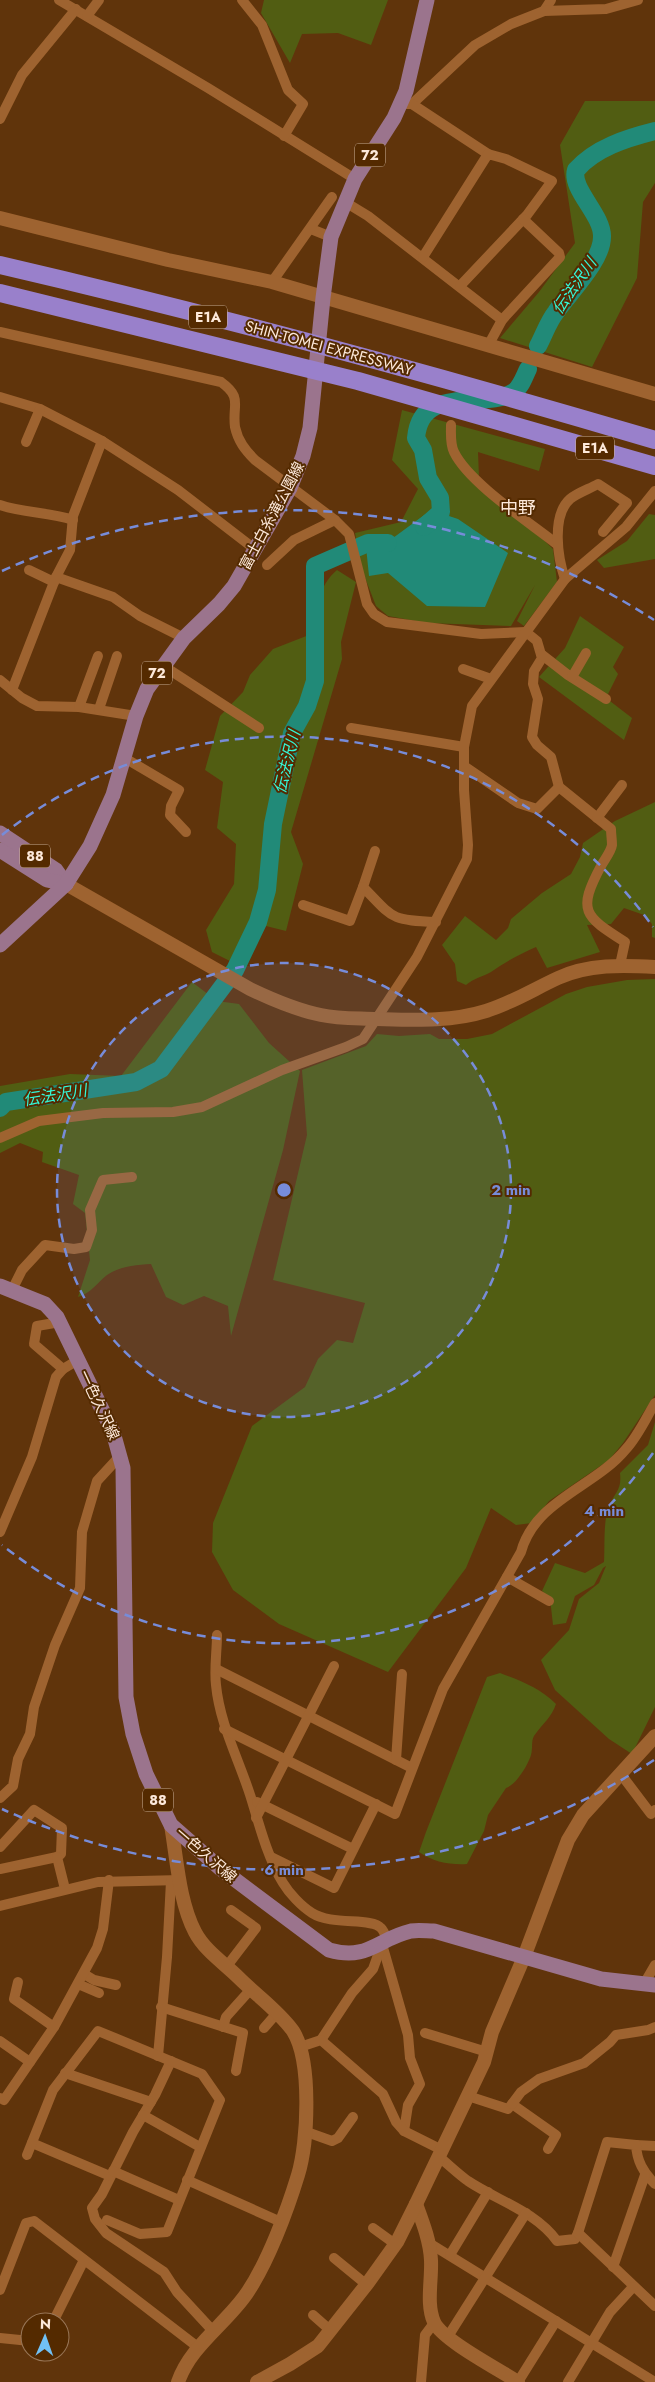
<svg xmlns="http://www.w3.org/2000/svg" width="655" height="2382" viewBox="0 0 655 2382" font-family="Jost,'Noto Sans JP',sans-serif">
<rect width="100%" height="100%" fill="#60340b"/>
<g fill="#515d12">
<path d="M264,0H388L371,45L338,33L302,34L290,63L261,13Z"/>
<path d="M585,101H655V183L643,202L637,278L592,367L500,338L539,292L575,243L560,145Z"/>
<path d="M402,410L545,449L539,471L478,452L479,477L553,549L557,582L524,626L517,621L535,585L511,626L427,623L388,616L376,606L362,570L355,533L401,522L418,489L392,460Z"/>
<path d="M649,514L655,515V559L604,568L597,560L627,541Z"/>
<path d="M337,570L356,582L341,642L342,659L291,832L303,864L286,931L266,926L250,929L246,951L232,962L212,952L206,930L234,884L236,844L217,828L223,782L205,770L220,716L243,692L250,675L273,649L314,633C314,611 319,585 337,570Z"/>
<path d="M580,616L624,647L613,667L618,674L606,698L632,718L624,740L539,677L565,648Z"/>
<path d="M655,802V938L652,937V924L644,915L624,908L611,924L587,925L600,952L547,968L536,947C520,954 505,962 491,972C482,977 474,978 466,985L457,981L455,964L442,945L465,916L496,940L508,928L511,919L542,893L571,874L580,857L583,843L615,821Z"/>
<path d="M655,979V1395L623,1443L609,1460L549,1501L532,1523L516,1525L491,1508L466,1568L388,1672L279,1624L233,1590L212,1552L213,1523L252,1426L305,1387L318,1359L337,1340L353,1343L365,1303L273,1280L307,1135L302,1070L366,1046L377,1034L399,1036L430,1034L439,1039H467L492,1034L566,994L587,987L627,980Z"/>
<path d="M192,982L217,1001L239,1004L269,1043L300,1071L283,1150L231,1336L228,1306L204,1296L183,1305L166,1297L151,1264C136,1265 120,1266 107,1275C97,1283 91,1293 78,1297L90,1260L85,1213L73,1204L79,1175L42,1162L43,1152L20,1143L0,1153V1086L70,1074L121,1076Z"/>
<path d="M655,1422V1707L632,1754L609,1739L555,1690L541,1660L569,1630L579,1599L599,1583L606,1566L603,1568L594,1585L575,1596L566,1623L553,1625L550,1598L542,1591L555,1563L585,1573L604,1562C605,1547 603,1520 609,1506C615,1492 622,1490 620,1473L648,1445Z"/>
<path d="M500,1673C521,1681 540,1688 556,1704C552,1717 542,1724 534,1736C531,1741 533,1748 531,1755C528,1765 516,1785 506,1788L488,1815L484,1831L467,1864C450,1865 433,1862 419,1852L426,1832L487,1677Z"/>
</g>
<path fill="#218a78" d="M431,510L458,519L508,553L485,607L427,606L388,573L369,576L365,537L393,538Z"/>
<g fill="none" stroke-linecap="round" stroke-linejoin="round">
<g stroke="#218a78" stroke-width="18">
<path d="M538,346C544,335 548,322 556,312C569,293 602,261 602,237C603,215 570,189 576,170C595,148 627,138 655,131"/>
<path d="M424,527L441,512L440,498L428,478L423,450L416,438C421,383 483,411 514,392C521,387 524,377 528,369"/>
<path d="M0,1108L6,1102L136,1082L161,1069L235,970L258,922L267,890L273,824L292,733L307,706L315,681V566L368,543H388"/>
</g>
<g stroke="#9e6330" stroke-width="10">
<path d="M59,0L208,88L355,179"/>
<path d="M242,0L262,25L288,90L303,104L284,136"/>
<path d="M544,11L551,0"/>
<path d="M87,16L99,0"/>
<path d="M401,104H412L475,45L511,24L544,11L606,9L638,0"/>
<path d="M412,104L488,154"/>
<path d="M0,119L22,75L76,9"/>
<path d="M345,202L368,216L502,320"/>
<path d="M311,229L331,237"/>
<path d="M423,257L488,154L506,159L552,181L527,215L460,286"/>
<path d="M272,282L332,197"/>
<path d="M0,332L221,382C243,398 232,404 235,427C238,441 245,450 255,460L335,520L349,534L367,604L374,614L387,622L481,634L526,632L537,641L542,658L534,671L533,684L538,699L532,737L537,745L551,757L559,787L611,829C611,834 612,840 612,845C611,852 604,860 601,866C577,911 584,916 625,942L620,965"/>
<path d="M489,344L502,320L560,257L559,253L523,219"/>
<path d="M0,397L40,409L102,441L178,490L256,550"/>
<path d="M451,425C451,434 450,444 454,452C469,483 529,522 558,545"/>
<path d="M26,442L40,409"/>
<path d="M0,505C23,513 49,512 73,520"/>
<path d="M267,565L294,540L335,520"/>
<path d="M29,570L54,582"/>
<path d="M56,577L113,597L140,616L184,638"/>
<path d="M565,579C558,559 551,516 570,499C577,493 589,489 598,484L627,503L603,532"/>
<path d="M541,654L568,675L606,699"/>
<path d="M162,665L259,728"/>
<path d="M463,669L491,679"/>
<path d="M572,677L586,653"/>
<path d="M0,680L22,698L37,706L79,707L136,716"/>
<path d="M12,690L56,577L70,550L73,516L102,441"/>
<path d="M79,707L98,656"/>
<path d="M99,709L117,656"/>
<path d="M351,728L464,747"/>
<path d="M123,757L179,790L171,806L170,815L186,832"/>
<path d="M464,766L518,803L537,809L559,787"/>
<path d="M597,818L622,785"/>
<path d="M375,851L363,887C394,919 390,920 436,922"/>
<path d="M303,905L350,921L363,887"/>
<path d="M0,1138L39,1121L103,1113L173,1112L202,1107L282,1070L346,1047L363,1039L417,957L467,859L468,845L464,790V747L472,706L565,579L626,527L655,491"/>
<path d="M12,1290L22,1270L45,1245L74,1249L86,1247L92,1230L90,1210L103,1180L132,1177"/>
<path d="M60,1322L37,1326L34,1344L63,1369"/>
<path d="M0,1532L32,1457L56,1377L63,1369L78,1360"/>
<path d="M507,1577L549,1601"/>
<path d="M217,1635C217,1651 214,1669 216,1685C220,1726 240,1761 252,1801C260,1828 268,1858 283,1883C289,1893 301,1906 312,1913C332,1926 371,1917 381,1928C384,1931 386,1937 388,1941"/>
<path d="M216,1669L412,1768"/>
<path d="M224,1729L395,1814L443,1689L521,1552C535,1500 595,1487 626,1449C638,1436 646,1418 655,1403"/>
<path d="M396,1760L402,1674"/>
<path d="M620,1773L651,1814L655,1810"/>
<path d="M0,1798L13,1786L18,1759L30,1734L34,1707L55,1645L80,1588L82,1532L97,1481L120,1456"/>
<path d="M257,1802L353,1849"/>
<path d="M256,1818L334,1666"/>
<path d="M0,1847L34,1810L62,1828L61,1854L57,1857L0,1869"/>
<path d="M57,1857L65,1889"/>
<path d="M271,1857L334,1888L376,1804"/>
<path d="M0,1906L98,1882L181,1880"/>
<path d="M382,1944L408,2035L410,2058L420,2084L408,2105L404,2131"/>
<path d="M227,1966L256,1928L231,1910"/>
<path d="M84,1974L94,1980L116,1985"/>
<path d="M18,1982L14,1999L54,2027"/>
<path d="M78,1984L99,1993"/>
<path d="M644,1984L655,1965"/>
<path d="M161,2007L243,2033L236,2071"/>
<path d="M223,2027L226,2017L251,1989"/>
<path d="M264,2028L277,2013"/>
<path d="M425,2033L487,2052"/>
<path d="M321,2040L352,1993L373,1969L382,1944"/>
<path d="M0,2041L30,2062"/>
<path d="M300,2047L321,2040L383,2094L396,2122L404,2131L442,2150"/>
<path d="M158,2056L167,1957L171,1881"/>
<path d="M171,2061L155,2095L133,2132L102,2194L92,2208L95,2219L106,2233L164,2272L177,2292L213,2331"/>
<path d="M65,2073L151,2102"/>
<path d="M468,2096L508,2109L512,2104L556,2135L548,2149"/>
<path d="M0,2098L4,2100L54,2027L97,1948L103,1929L109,1880"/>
<path d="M512,2104L521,2092L539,2079L584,2063L610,2042L616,2035L648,2030L655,2027"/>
<path d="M143,2115L200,2147"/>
<path d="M304,2131L332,2141L338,2138L353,2117"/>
<path d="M32,2143L110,2176"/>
<path d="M636,2145L655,2146"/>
<path d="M27,2155L53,2090L98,2031L202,2074L220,2100L167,2232L140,2234L107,2220"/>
<path d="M438,2156C448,2164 458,2174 468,2181C498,2201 535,2211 557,2241L575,2239L578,2233L607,2142L636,2145C637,2161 643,2172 655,2184"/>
<path d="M113,2171L179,2200"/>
<path d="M187,2180L281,2222"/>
<path d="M373,2228L395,2244"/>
<path d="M578,2233L655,2306"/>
<path d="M429,2243L655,2382"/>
<path d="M450,2255L488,2192"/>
<path d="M334,2258L367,2285"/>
<path d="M613,2267L645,2175"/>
<path d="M0,2290L26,2223L34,2221L199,2348"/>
<path d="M313,2315L330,2330"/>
<path d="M53,2322L84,2260"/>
<path d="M0,2338L30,2341"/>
<path d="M447,2338L526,2213"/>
<path d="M421,2382L425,2335L434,2323"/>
<path d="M518,2382L556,2321"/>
<path d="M568,2382L610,2312L633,2287"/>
</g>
<g stroke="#9e6330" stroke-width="14">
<path d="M0,218L168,260L272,282L655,394"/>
<path d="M66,884L250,989C273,1000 296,1010 321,1015C339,1019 359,1018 377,1019C414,1020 451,1022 486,1011C512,1003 534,989 558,978C588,964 623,965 655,967"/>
<path d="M171,1825C177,1860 179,1901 195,1932C205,1951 224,1963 239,1978C256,1995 279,2011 293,2031C312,2061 308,2142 298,2175C287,2211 268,2262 247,2293C226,2324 191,2345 178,2382"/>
<path d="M416,2204C423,2223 430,2241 431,2260C432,2280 426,2304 434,2322C442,2340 500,2370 518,2382"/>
<path d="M257,2382L290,2364L318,2346L367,2284L397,2242L416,2204L484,2062L492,2032L524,1957L568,1840L583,1815L655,1736"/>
</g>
<g stroke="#9b748d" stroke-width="15">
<path d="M0,833L56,870L66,884"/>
<path d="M0,850L47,880L66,884"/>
<path d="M0,945L66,884L90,846L113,795L136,716L147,689L184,638L219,604L234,586L290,488L303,456L310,428L323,298L331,237L355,179L394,118L406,91L427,0"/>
<path d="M0,1286L45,1304L57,1317L113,1432L123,1468L126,1697L133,1734L146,1774L171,1825L221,1869L329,1950C368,1961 377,1939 411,1931C418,1930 427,1931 434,1931L601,1979L655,1985"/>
</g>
<g stroke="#9980cb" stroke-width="18">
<path d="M0,265C220,316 439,376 655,440"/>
<path d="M0,293L358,381L655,466"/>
</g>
</g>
<circle cx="284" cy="1190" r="227" fill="#778cd9" fill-opacity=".12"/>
<g fill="none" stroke="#778cd9" stroke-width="2.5" stroke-dasharray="9 6">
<circle cx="284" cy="1190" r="227"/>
<path d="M653 1453A453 453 0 0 1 2 1545M2 835A453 453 0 0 1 653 927"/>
<path d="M654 1760A680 680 0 0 1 2 1809M2 571A680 680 0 0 1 654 620"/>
</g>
<g text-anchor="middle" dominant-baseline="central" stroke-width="4" stroke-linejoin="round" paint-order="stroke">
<g fill="#542a00" stroke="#cab099" stroke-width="1">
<rect x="355" y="143.5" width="30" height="23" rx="4"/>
<rect x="189" y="305.5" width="38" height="23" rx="4"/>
<rect x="576" y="436.5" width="38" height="23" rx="4"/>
<rect x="142" y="661.5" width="30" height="23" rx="4"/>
<rect x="20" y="844.5" width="30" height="23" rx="4"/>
<rect x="143" y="1788.5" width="30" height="23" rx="4"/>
</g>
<g font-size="14" font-weight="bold" fill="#fde9da">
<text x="370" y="155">72</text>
<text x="208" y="317">E1A</text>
<text x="595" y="448">E1A</text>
<text x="157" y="673">72</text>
<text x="35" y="856">88</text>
<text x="158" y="1800">88</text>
</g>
<g font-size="15" fill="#fde9da" stroke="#542a00">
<text transform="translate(329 348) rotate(15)">SHIN-TOMEI EXPRESSWAY</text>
<text transform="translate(272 516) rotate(-62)">富士白糸滝公園線</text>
<text transform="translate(99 1405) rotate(65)">一色久沢線</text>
<text transform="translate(206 1855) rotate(41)">一色久沢線</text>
</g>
<g font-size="16" font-style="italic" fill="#34f6d7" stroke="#542a00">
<text transform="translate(574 286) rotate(-55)">伝法沢川</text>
<text transform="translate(287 762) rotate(-76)">伝法沢川</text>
<text transform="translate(55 1095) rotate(-9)">伝法沢川</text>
</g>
<g font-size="18" fill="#fde9da" stroke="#542a00">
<text x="518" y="508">中野</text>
</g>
</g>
<circle cx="284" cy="1190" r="8" fill="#778cd9" stroke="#542a00" stroke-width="2.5"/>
<g font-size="15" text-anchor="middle" font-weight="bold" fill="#778cd9" stroke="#542a00" stroke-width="4" stroke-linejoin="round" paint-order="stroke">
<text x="511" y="1195">2 min</text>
<text x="604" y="1516">4 min</text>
<text x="284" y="1875">6 min</text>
</g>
<g transform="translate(45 2337) rotate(2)"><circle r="24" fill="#542a00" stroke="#987657"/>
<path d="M0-4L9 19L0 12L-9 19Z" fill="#71c1f5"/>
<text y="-8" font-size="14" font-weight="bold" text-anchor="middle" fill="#fde9da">N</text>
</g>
</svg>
